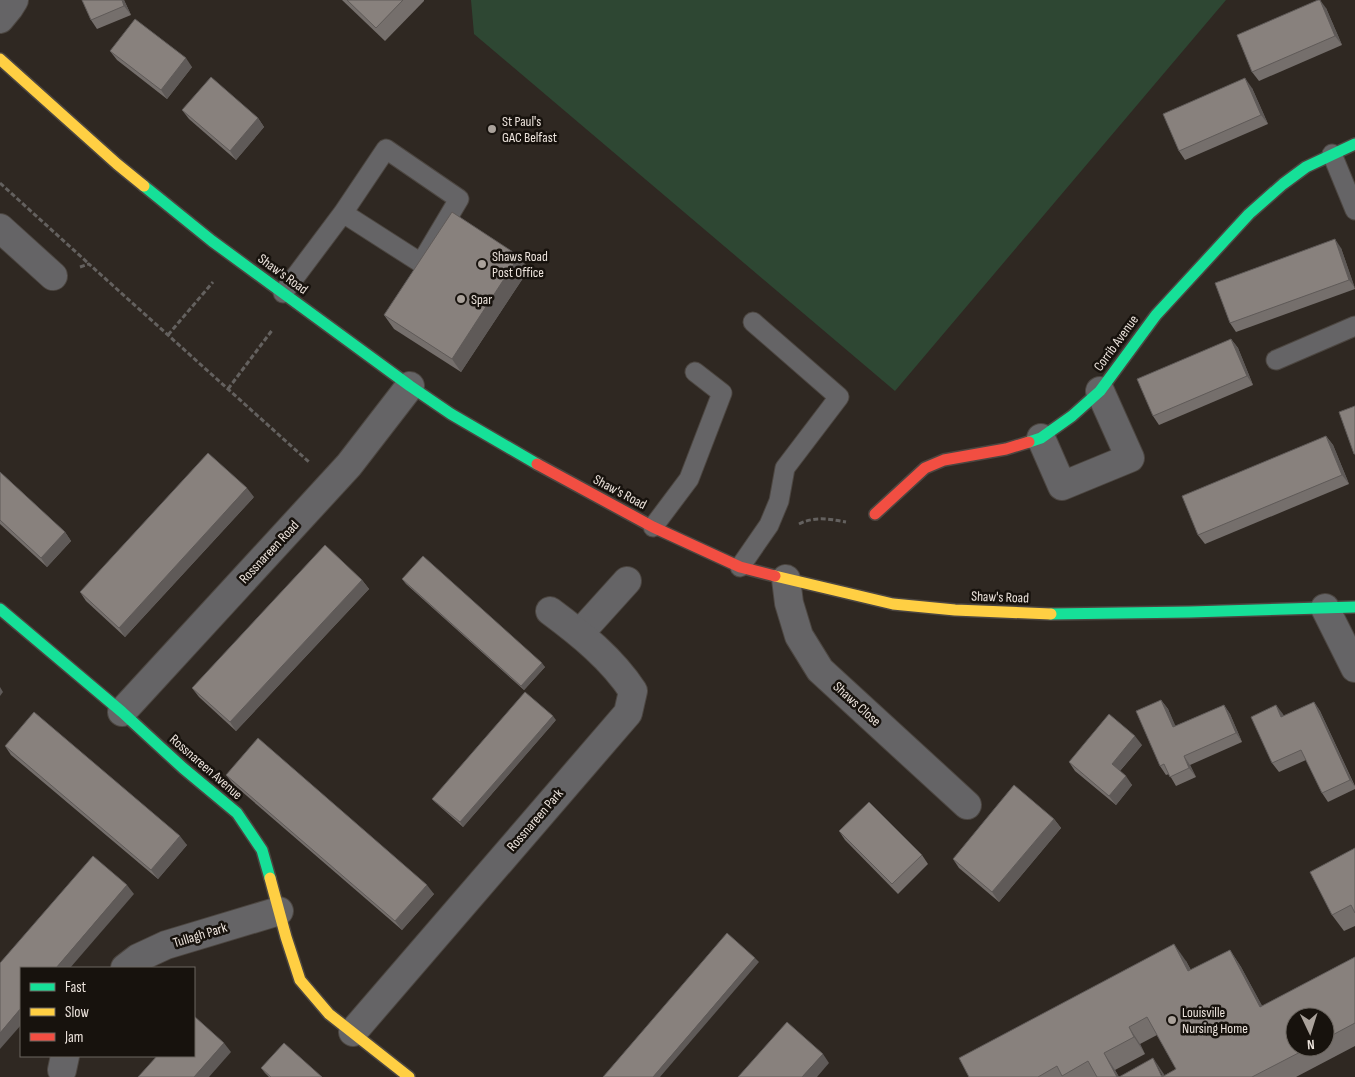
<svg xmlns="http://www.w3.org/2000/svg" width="1355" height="1077" viewBox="0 0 1355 1077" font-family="'Sofia Sans Condensed',sans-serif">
<rect width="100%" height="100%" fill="#2f2822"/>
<path fill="#2e4733" d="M471,0H1226L895,391L474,34Z"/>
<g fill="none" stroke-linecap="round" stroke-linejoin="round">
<defs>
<g id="lane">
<path d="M1332,154L1355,210"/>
<path d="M283,293L343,213L386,149L459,199L421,263L343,213"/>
<path d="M1276,360L1355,326"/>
<path d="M653,527L689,479L722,393L695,372"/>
<path d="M740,567L769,525L779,501L785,468L839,397L753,322"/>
</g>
<g id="street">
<path d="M0,19L9,8L14,0"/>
<path d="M0,228L53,276"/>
<path d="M1041,438L1062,486L1130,458L1100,391"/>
<path d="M786,579L789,603L799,636L820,670L967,805"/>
<path d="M1325,608L1355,668"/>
<path d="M580,633L627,581"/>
<path d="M122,712L349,465L410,386"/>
<path d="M125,968L138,958L166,945L279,911"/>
<path d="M353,1032L628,713L633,691C612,659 581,634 550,611"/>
<path d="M62,1070L65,1056"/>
</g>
<g id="fast">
<path d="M144,186L212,241L410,386L451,414L537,464"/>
<path d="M1029,442L1041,438L1072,416L1100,391L1156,315L1249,214L1283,184L1306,167L1355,144"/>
<path d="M0,609L122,712L183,768L237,813L262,850L270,878"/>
<path d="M1051,614L1190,612L1355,607"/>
</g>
<g id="slow">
<path d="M0,59L117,164L144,186"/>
<path d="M775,576L893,604L955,610L1051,614"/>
<path d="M270,878L286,937L300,980L329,1014L409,1077"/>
</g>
<g id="jam">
<path d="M537,464L653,527L740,567L775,576"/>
<path d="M875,514L925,468L944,460L1006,449L1029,442"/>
</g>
</defs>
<use href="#lane" stroke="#4c4641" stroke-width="21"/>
<use href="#street" stroke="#4c4641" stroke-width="30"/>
<use href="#fast" stroke="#4c4641" stroke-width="14"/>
<use href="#slow" stroke="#4c4641" stroke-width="14"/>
<use href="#jam" stroke="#4c4641" stroke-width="14"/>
<g stroke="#64615f" stroke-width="3" stroke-dasharray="5 2.5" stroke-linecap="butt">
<path d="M0,183L88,263"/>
<path d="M80,267L89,264L309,462"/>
<path d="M168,335L213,282"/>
<path d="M228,389L273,329"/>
<path d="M799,524C815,516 829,519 846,522"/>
</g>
<use href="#lane" stroke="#656466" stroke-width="19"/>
<use href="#street" stroke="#656466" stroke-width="28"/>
<use href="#fast" stroke="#16e098" stroke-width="11"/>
<use href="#slow" stroke="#ffcf43" stroke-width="11"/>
<use href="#jam" stroke="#f24e42" stroke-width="11"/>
</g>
<g fill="#756f6c" fill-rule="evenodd">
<path d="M82,0H124L131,15L97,29L91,20Z"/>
<path d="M342,0H424V1L385,41Z"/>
<path d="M1326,8L1342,45L1259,81L1252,72Z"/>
<path d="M110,51L192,67L167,99L117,60Z"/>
<path d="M1252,88L1268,124L1185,160L1179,151Z"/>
<path d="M182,110L258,118L264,127L236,160L189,119Z"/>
<path d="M1341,248L1355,289L1236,332L1230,323Z"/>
<path d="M519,256L529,269L461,372L394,329L384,315Z"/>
<path d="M1231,339L1238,348L1253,385L1159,425L1153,416Z"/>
<path d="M1326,436L1333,445L1349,484L1205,544L1198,535Z"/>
<path d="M0,472L65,532L71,541L47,567L0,524Z"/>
<path d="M254,497L125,637L86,601L80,592Z"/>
<path d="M402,579L545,667L524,690L406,584Z"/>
<path d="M362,580L369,589L236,731L199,697L192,688Z"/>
<path d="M1161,700L1168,709L1175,726L1224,705L1230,714L1242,742L1190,765L1196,777L1176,786L1169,774L1166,775L1160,766Z"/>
<path d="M1314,702L1320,711L1355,786V789L1328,802L1322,793L1306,760L1279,772L1272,763L1276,705L1283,716Z"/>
<path d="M556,720L463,827L436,803L432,799Z"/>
<path d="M1142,745L1120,771L1132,785L1116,805L1075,771L1069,762Z"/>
<path d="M5,746L187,845L158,879L11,755Z"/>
<path d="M226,775L434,894L402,930L233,784Z"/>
<path d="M1054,819L1061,828L999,902L959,868L953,859Z"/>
<path d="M839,831L922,855L928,864L898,894L845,840Z"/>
<path d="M1355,848V926L1344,931L1332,915Z"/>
<path d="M1230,950L1241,967L1262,1006L1355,957V1046L1296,1077H969L1186,961L1191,970ZM1325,1017V1047H1295ZM1157,1035L1176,1069L1165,1075L1119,1077L1115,1070L1145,1054L1140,1044Z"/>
<path d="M261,1068L322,1077H269L265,1073Z"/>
</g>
<g fill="#5f5a58">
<path d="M122,0H124L131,15L124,6Z"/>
<path d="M1320,0L1326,8L1342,45L1335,36Z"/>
<path d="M186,58L192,67L167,99L161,90Z"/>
<path d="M1245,78L1252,88L1268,124L1261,115Z"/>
<path d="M258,118L264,127L236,160L230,151Z"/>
<path d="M1335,239L1341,248L1355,288L1349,280Z"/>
<path d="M519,256L529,269L461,372L452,359Z"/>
<path d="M1231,339L1238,348L1253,385L1247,376Z"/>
<path d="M1326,436L1333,445L1349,484L1342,475Z"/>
<path d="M247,488L254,497L125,637L119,628Z"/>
<path d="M65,532L71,541L47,567L41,558Z"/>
<path d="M362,580L369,589L236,731L230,722Z"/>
<path d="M542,663L545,667L524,690L521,686Z"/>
<path d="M0,687L3,692L0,696Z"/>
<path d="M1161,700L1168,709L1180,736L1173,727Z"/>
<path d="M1314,702L1320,711L1355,787L1350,780Z"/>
<path d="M1224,705L1230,714L1242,742L1236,733Z"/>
<path d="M1276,705L1283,714L1288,726L1281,717Z"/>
<path d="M553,716L556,720L463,827L460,822Z"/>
<path d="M1135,736L1142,745L1118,773L1112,764Z"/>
<path d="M1184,756L1190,765L1196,777L1189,768Z"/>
<path d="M1126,776L1132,785L1116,805L1109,796Z"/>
<path d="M1054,819L1061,828L999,902L992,892Z"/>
<path d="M180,836L187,845L158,879L151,870Z"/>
<path d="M127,885L134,894L70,968H56Z"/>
<path d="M427,885L434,894L402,930L395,921Z"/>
<path d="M1174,944L1186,961L1200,988L1188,971Z"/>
<path d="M1230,950L1241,967L1272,1024L1260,1007Z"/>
<path d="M755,958L759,962L660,1077H653Z"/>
<path d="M21,1008V1025L0,1049V1033Z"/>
<path d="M1129,1027L1140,1044L1145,1054L1134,1037Z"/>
<path d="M224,1043L231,1052L209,1077H194Z"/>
<path d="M1104,1053L1115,1070L1119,1077H1117Z"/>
<path d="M823,1054L829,1063L817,1077H802Z"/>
<path d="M1153,1058L1166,1077H1163Z"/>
</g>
<g fill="#88817d" stroke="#5f5a58">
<path d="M82,0H122L124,6L91,20Z"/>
<path d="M347,0H403L376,28Z"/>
<path d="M1318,0H1320L1335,36L1252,72L1237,35Z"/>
<path d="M135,19L186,58L161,90L110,51Z"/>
<path d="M211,77L258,118L230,151L182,110Z"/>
<path d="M1245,78L1261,115L1179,151L1163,114Z"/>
<path d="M452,212L519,256L452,359L384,315Z"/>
<path d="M1335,239L1349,280L1230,323L1215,283Z"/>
<path d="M1231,339L1247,376L1153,416L1137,379Z"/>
<path d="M1355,406V454H1354L1339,412Z"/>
<path d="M1326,436L1342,475L1198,535L1182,496Z"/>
<path d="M208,453L247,488L119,628L80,592Z"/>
<path d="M0,472L65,532L41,558L0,520Z"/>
<path d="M325,545L362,580L230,722L192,688Z"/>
<path d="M423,556L542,663L521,686L402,579Z"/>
<path d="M525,692L553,716L460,822L432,799Z"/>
<path d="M1161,700L1173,727L1224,705L1236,733L1184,756L1189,768L1170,777L1164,764L1160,766L1136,711Z"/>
<path d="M1314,702L1350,780L1322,793L1301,750L1272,763L1251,717L1276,705L1281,717Z"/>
<path d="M34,712L180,836L151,870L5,746Z"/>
<path d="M1109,714L1135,736L1112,764L1126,776L1109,796L1069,762Z"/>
<path d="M258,738L427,885L395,921L226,775Z"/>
<path d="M1014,785L1054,819L992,892L953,859Z"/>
<path d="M869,802L922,855L892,884L839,831Z"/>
<path d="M1355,848V913L1351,905L1332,915L1310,872Z"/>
<path d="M93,856L127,885L56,968H21V1008L0,1033V963Z"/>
<path d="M727,933L755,958L653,1077H603Z"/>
<path d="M1174,944L1188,971L1230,950L1260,1007L1355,957V1023L1325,1039V1017H1295V1047H1310L1252,1077H1119L1153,1058L1162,1077L1176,1069L1147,1017L1129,1027L1134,1037L1104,1053L1117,1077H1097L1088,1061L1062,1076L1057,1066L1038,1077H969L959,1058Z"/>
<path d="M194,1016L224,1043L194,1077H138L157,1056H194Z"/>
<path d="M787,1022L823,1054L802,1077H738Z"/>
<path d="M284,1043L322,1077H271L261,1068Z"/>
</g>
<g fill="#aaa29b" stroke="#17120d" stroke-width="2">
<circle cx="492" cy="129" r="5"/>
<circle cx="482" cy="264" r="5"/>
<circle cx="461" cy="299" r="5"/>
<circle cx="1172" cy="1020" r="5"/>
</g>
<g text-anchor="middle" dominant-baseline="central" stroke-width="5" stroke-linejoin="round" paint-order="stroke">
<g font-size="14" fill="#ece3dc" stroke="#17120d" text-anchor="start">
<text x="502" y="121">St Paul's<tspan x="502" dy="16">GAC Belfast</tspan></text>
<text x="492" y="256">Shaws Road<tspan x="492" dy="16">Post Office</tspan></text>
<text x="471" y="299">Spar</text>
<text x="1182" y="1012">Louisville<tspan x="1182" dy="16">Nursing Home</tspan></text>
</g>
<g font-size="14" fill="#ece3dc" stroke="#17120d">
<text transform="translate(283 274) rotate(36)">Shaw's Road</text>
<text transform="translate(1116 343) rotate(-54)">Corrib Avenue</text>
<text transform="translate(620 492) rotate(28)">Shaw's Road</text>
<text transform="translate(269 552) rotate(-47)">Rossnareen Road</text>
<text transform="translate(1000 597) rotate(2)">Shaw's Road</text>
<text transform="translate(857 704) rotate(42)">Shaws Close</text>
<text transform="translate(206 767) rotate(41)">Rossnareen Avenue</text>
<text transform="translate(535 820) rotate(-49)">Rossnareen Park</text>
<text transform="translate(200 935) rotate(-17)">Tullagh Park</text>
</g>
</g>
<rect x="20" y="967" width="175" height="90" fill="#17120d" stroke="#6c6660"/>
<rect x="30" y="983" width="25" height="8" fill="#16e098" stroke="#6c6660"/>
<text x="65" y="992" font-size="15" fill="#ece3dc">Fast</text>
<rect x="30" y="1008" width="25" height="8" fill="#ffcf43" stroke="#6c6660"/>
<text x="65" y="1017" font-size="15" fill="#ece3dc">Slow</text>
<rect x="30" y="1033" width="25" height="8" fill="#f24e42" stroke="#6c6660"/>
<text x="65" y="1042" font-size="15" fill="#ece3dc">Jam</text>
<g transform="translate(1310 1032) rotate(176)"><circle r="24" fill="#17120d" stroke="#6c6660"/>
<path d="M0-4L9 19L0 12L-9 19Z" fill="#aaa29b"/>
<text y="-8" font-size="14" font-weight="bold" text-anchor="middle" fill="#ece3dc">N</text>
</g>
</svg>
